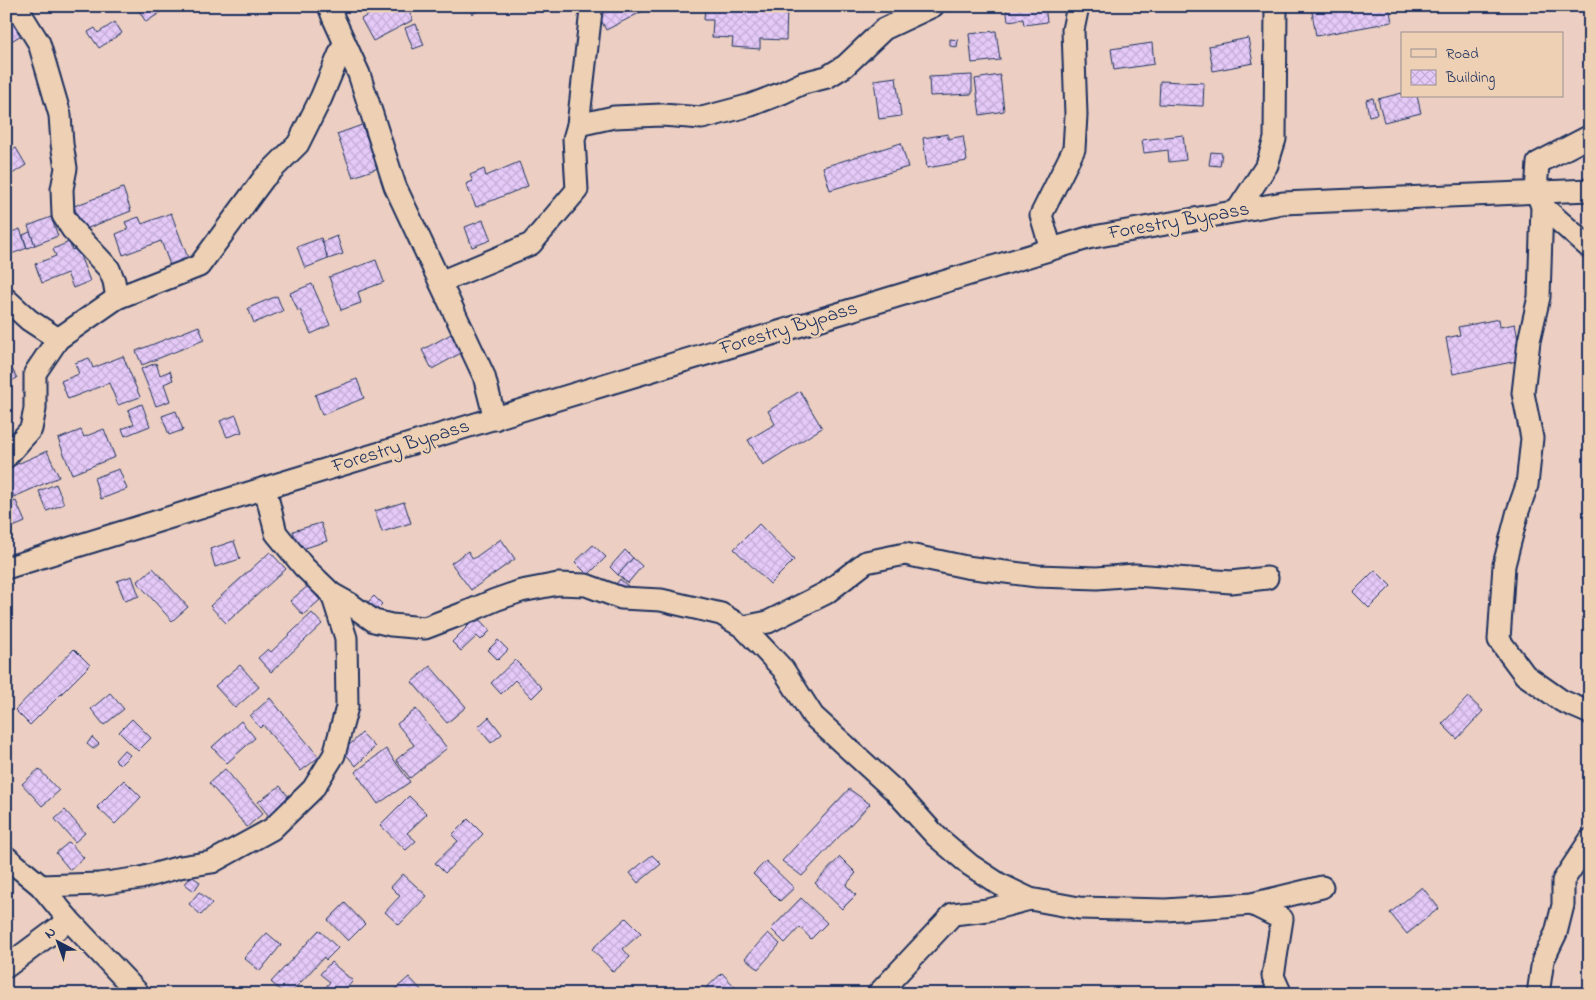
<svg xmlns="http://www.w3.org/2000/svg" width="1596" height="1000" viewBox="0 0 1596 1000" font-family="'Indie Flower',sans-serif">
<defs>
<pattern id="building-cross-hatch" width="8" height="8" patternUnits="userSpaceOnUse" patternTransform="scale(1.25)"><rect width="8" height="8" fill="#e5c9f7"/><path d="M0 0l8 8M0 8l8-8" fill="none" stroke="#c4add6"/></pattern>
</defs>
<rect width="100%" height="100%" fill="#eccfc2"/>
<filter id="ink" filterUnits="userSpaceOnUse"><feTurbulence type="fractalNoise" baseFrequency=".02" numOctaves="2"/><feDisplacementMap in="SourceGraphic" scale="10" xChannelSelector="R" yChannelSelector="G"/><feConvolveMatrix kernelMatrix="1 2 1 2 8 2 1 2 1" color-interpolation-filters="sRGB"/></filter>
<g filter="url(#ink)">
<g fill="url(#building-cross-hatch)" stroke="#1b2f5e">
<path d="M6,6L25,33L6,44Z"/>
<path d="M136,6H168L169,7L146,22Z"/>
<path d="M384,6H406L413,20L373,41L361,19Z"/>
<path d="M468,6H487L472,14Z"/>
<path d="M604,6H653L606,30L596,10Z"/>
<path d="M705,6H787L786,40L760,39V49L732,47L733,38L712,37L713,20H704Z"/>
<path d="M1006,6H1045L1047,22L1024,25L1023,19L1008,21Z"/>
<path d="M1311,6H1389L1392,22L1316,36Z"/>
<path d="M115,22L122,33L99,48L88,32L95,28L98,33Z"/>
<path d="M416,24L424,45L413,49L405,28Z"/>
<path d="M996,31L1000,60L972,63L969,34Z"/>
<path d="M1248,38L1253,63L1213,71L1209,46Z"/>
<path d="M950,39L958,40L957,47L950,46Z"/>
<path d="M1152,43L1154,64L1114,70L1111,49Z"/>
<path d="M972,75V94L930,96L929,77Z"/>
<path d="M1000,75L1004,111L980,115L975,79Z"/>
<path d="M896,77L901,116L879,119L874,80Z"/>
<path d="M1160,81L1204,83L1203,106L1159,104Z"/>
<path d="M1402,93V96H1417L1421,113L1384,122L1378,99Z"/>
<path d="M1373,98L1377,114L1369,116L1366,100Z"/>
<path d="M362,125L378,168L353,177L337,134Z"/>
<path d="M948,134V139L963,136L967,161L927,168L923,138Z"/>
<path d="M1183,135L1186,160L1169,162L1168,150L1144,153L1142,140Z"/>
<path d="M901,143L908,167L830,190L823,167Z"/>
<path d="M16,148L26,165L6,178V154Z"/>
<path d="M1211,152L1222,153L1220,166L1209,165Z"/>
<path d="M519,162L528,186L476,207L466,184L473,181L470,175L484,169L486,176Z"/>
<path d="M123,188L131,211L83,230L74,206Z"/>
<path d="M171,213L188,258L170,265L161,241L123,255L116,234L128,229L125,222L139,217L142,224Z"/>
<path d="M51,217L58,236L35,245L28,226Z"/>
<path d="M483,220L491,240L472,247L465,227Z"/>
<path d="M20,229L27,248L6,256V234Z"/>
<path d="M30,232L35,245L27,248L23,235Z"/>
<path d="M337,236L343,254L328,259L322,242Z"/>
<path d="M321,238L328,259L305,268L297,247Z"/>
<path d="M69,242L72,250L77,248L90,281L73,288L67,273L42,283L35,264L56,256L53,249Z"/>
<path d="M376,260L384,282L358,292L361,303L341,310L329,277Z"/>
<path d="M312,284L330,325L311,334L300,310L298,311L290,293Z"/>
<path d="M277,296L283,311L254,323L248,308Z"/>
<path d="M1499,319L1500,327L1515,324L1522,360L1453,374L1446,338L1460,335L1458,327Z"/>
<path d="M199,326L204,340L142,365L136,351Z"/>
<path d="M451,334L461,353L432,369L422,350Z"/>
<path d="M123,356L140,397L118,405L109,383L68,399L61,381L79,374L75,363L89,358L93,368Z"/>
<path d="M6,358L17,378L6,384Z"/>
<path d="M156,363L160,375L170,371L173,380L164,384L170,401L156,406L141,369Z"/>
<path d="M357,379L364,398L322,415L315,395Z"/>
<path d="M800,391L822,428L763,465L748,440L775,424L768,411Z"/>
<path d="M142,404L150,426L125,436L122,429L134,424L128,410Z"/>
<path d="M176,411L183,430L169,435L162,416Z"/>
<path d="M236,415L242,432L227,437L220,421Z"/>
<path d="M104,429L115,457L72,474L58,439L81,430L84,437Z"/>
<path d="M47,451L59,477L14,497L6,480V469Z"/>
<path d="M119,469L127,489L101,499L94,478Z"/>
<path d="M56,484L64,504L47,511L39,491Z"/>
<path d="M16,501L25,522L6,530V505Z"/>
<path d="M404,502L411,523L382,532L375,511Z"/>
<path d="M321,523L327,541L299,550L293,531Z"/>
<path d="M759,524L794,560L770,584L734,549Z"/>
<path d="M501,539L515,559L471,590L451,563L468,551L473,559Z"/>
<path d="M234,541L240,559L215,567L210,549Z"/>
<path d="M593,545L606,557L588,575L575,562Z"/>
<path d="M625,550L633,558L618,575L610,567Z"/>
<path d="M270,552L286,569L226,623L210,606Z"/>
<path d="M633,558L642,566L628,583L618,575Z"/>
<path d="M153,568L188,607L172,621L137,582Z"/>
<path d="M1375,570L1391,586L1369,608L1353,592Z"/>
<path d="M132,576L139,596L125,601L117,581Z"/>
<path d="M620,579L628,586L621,594L613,588Z"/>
<path d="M308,586L320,600L303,615L290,601Z"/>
<path d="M374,596L382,604L371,615L363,607Z"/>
<path d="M312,613L322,624L271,672L258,658L268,649L271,652Z"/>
<path d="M477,617L490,631L481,640L477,636L461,651L452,642Z"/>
<path d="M498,640L508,650L498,660L488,650Z"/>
<path d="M74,649L90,665L30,725L15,710Z"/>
<path d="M515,660L542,688L532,698L515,680L501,694L491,683Z"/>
<path d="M240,665L259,687L235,708L215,686Z"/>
<path d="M430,666L466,707L447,723L412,682Z"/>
<path d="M110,693L124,709L104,725L91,709Z"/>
<path d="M1468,697L1483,711L1457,739L1442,724Z"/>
<path d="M270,698L319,757L301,771L263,725L260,728L250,716Z"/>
<path d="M416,709L447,748L410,778L396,760L414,745L397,724Z"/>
<path d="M489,717L502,734L491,743L478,727Z"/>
<path d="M132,719L151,738L138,751L119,732Z"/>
<path d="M241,721L255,738L227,763L212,747Z"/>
<path d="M362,733L375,747L356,766L343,751Z"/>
<path d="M92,737L99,744L93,749L87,744Z"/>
<path d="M386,749L410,782L378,804L355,772Z"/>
<path d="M124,750L130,755L120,765L115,760Z"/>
<path d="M39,769L59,791L42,806L22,784Z"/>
<path d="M225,769L263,813L247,827L209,783Z"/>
<path d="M124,780L141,797L115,824L97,807Z"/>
<path d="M280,786L293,802L271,819L258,802Z"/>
<path d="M849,789L870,804L802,876L782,861Z"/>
<path d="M409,796L427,814L407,833L416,841L406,850L380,825Z"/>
<path d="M65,810L85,833L75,842L55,819Z"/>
<path d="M468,819L483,834L445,873L435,863L458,841L452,835Z"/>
<path d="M69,842L84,858L70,870L56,853Z"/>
<path d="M652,855L661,864L638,883L630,873Z"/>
<path d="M840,857L856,873L846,885L856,895L842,909L815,883Z"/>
<path d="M766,861L794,888L780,901L753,874Z"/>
<path d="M403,874L427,896L399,925L385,912L400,896L391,887Z"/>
<path d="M191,876L200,882L194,891L185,884Z"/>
<path d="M1422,887L1439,908L1407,934L1390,913Z"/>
<path d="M199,892L212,903L201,915L189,904Z"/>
<path d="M801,898L827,923L811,939L800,927L785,943L771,929Z"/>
<path d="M345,903L365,924L348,941L328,920Z"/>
<path d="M626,918L641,933L623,949L630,957L613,972L592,949Z"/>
<path d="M319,930L338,948L326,960L324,957L290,994H284L271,982Z"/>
<path d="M267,933L281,945L260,971L244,958Z"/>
<path d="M768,933L780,944L758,969L745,958Z"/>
<path d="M331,962L353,981L341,994H320L330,982L320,974Z"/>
<path d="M722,973L736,988L729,994H700Z"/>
<path d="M409,977L425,994H394L392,992Z"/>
</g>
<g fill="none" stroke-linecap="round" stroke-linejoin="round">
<defs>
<g id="minor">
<path d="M16,6L39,43L60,115L62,144L66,168L62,189L63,215L72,229L109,269L114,281L117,298"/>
<path d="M329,6L333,17L359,74L395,186L484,376L495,419"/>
<path d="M578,125L614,117L662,115L702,118L751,105L782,93L803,83L827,77L845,66L884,29L933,6"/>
<path d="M1590,136L1538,163L1536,191L1542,206L1539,297L1529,341L1523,393L1532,438L1527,485L1518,511L1504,565L1499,640L1525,675L1562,701L1590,713"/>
<path d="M1542,206L1590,248"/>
<path d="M1237,211L1267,165L1275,139L1276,6"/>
<path d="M1051,249L1041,215L1074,149L1076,115L1073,30L1078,6"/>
<path d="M440,282L531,244L577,190L574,139L578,125L591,11L593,6"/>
<path d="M6,299L29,320L58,339"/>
<path d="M6,457L31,429L35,409V373L58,339L117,298L199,266L264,178L298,144L321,98L344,43"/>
<path d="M265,488L276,533L304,567L332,594L350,604L374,621L391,625L425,628L472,610L495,600L521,591L558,584L586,585L621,598L661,600L721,614L743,627L783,669L813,716L896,792L936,836L970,865L999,884L1030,899L1079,908L1166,910L1252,904L1322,887"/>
<path d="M6,568L265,488L1088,238L1283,203L1590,190"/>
<path d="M743,627L768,622L826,593L866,562L905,554L966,567L1037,576L1097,578L1135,575L1231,582L1267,578"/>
<path d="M6,857L41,886L69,920L139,994"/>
<path d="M41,886L99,884L141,878L180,867L212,862L272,829L313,789L334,755L347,707L346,638L332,594"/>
<path d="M1252,904L1282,919L1273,976L1281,994"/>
<path d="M6,967L69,920"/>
<path d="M878,994L953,914L988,910L1030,899"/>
<path d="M1538,994L1543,960L1556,933L1563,905V881L1590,840"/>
</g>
</defs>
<use href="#minor" stroke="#1b2f5e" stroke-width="25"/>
<use href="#minor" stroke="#eed1b5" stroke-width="21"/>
</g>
</g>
<g text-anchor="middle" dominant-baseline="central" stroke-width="5" stroke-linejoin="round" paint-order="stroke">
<g font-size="20" fill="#1b2f5e" stroke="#eed1b5">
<text transform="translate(1179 222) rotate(-10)">Forestry Bypass</text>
<text transform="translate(789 329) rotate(-17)">Forestry Bypass</text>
<text transform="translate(401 447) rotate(-17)">Forestry Bypass</text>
</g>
</g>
<rect width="1596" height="1000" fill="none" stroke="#eed1b5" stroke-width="25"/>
<rect x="12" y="12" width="1571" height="975" fill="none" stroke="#1b2f5e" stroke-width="2" filter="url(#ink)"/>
<rect x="1401" y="32" width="162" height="65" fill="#eed1b5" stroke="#9a9092"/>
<rect x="1411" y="49" width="25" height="8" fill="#eed1b5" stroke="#9a9092"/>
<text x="1446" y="58" font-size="15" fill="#1b2f5e">Road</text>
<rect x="1411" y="70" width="25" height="15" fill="url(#building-cross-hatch)" stroke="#9a9092"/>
<text x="1446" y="82" font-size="15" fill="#1b2f5e">Building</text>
<g transform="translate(58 942) rotate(319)" stroke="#eed1b5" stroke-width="4" paint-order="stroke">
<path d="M0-4L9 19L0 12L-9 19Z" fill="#1b2f5e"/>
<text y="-8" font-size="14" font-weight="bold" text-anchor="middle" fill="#1b2f5e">N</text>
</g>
</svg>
